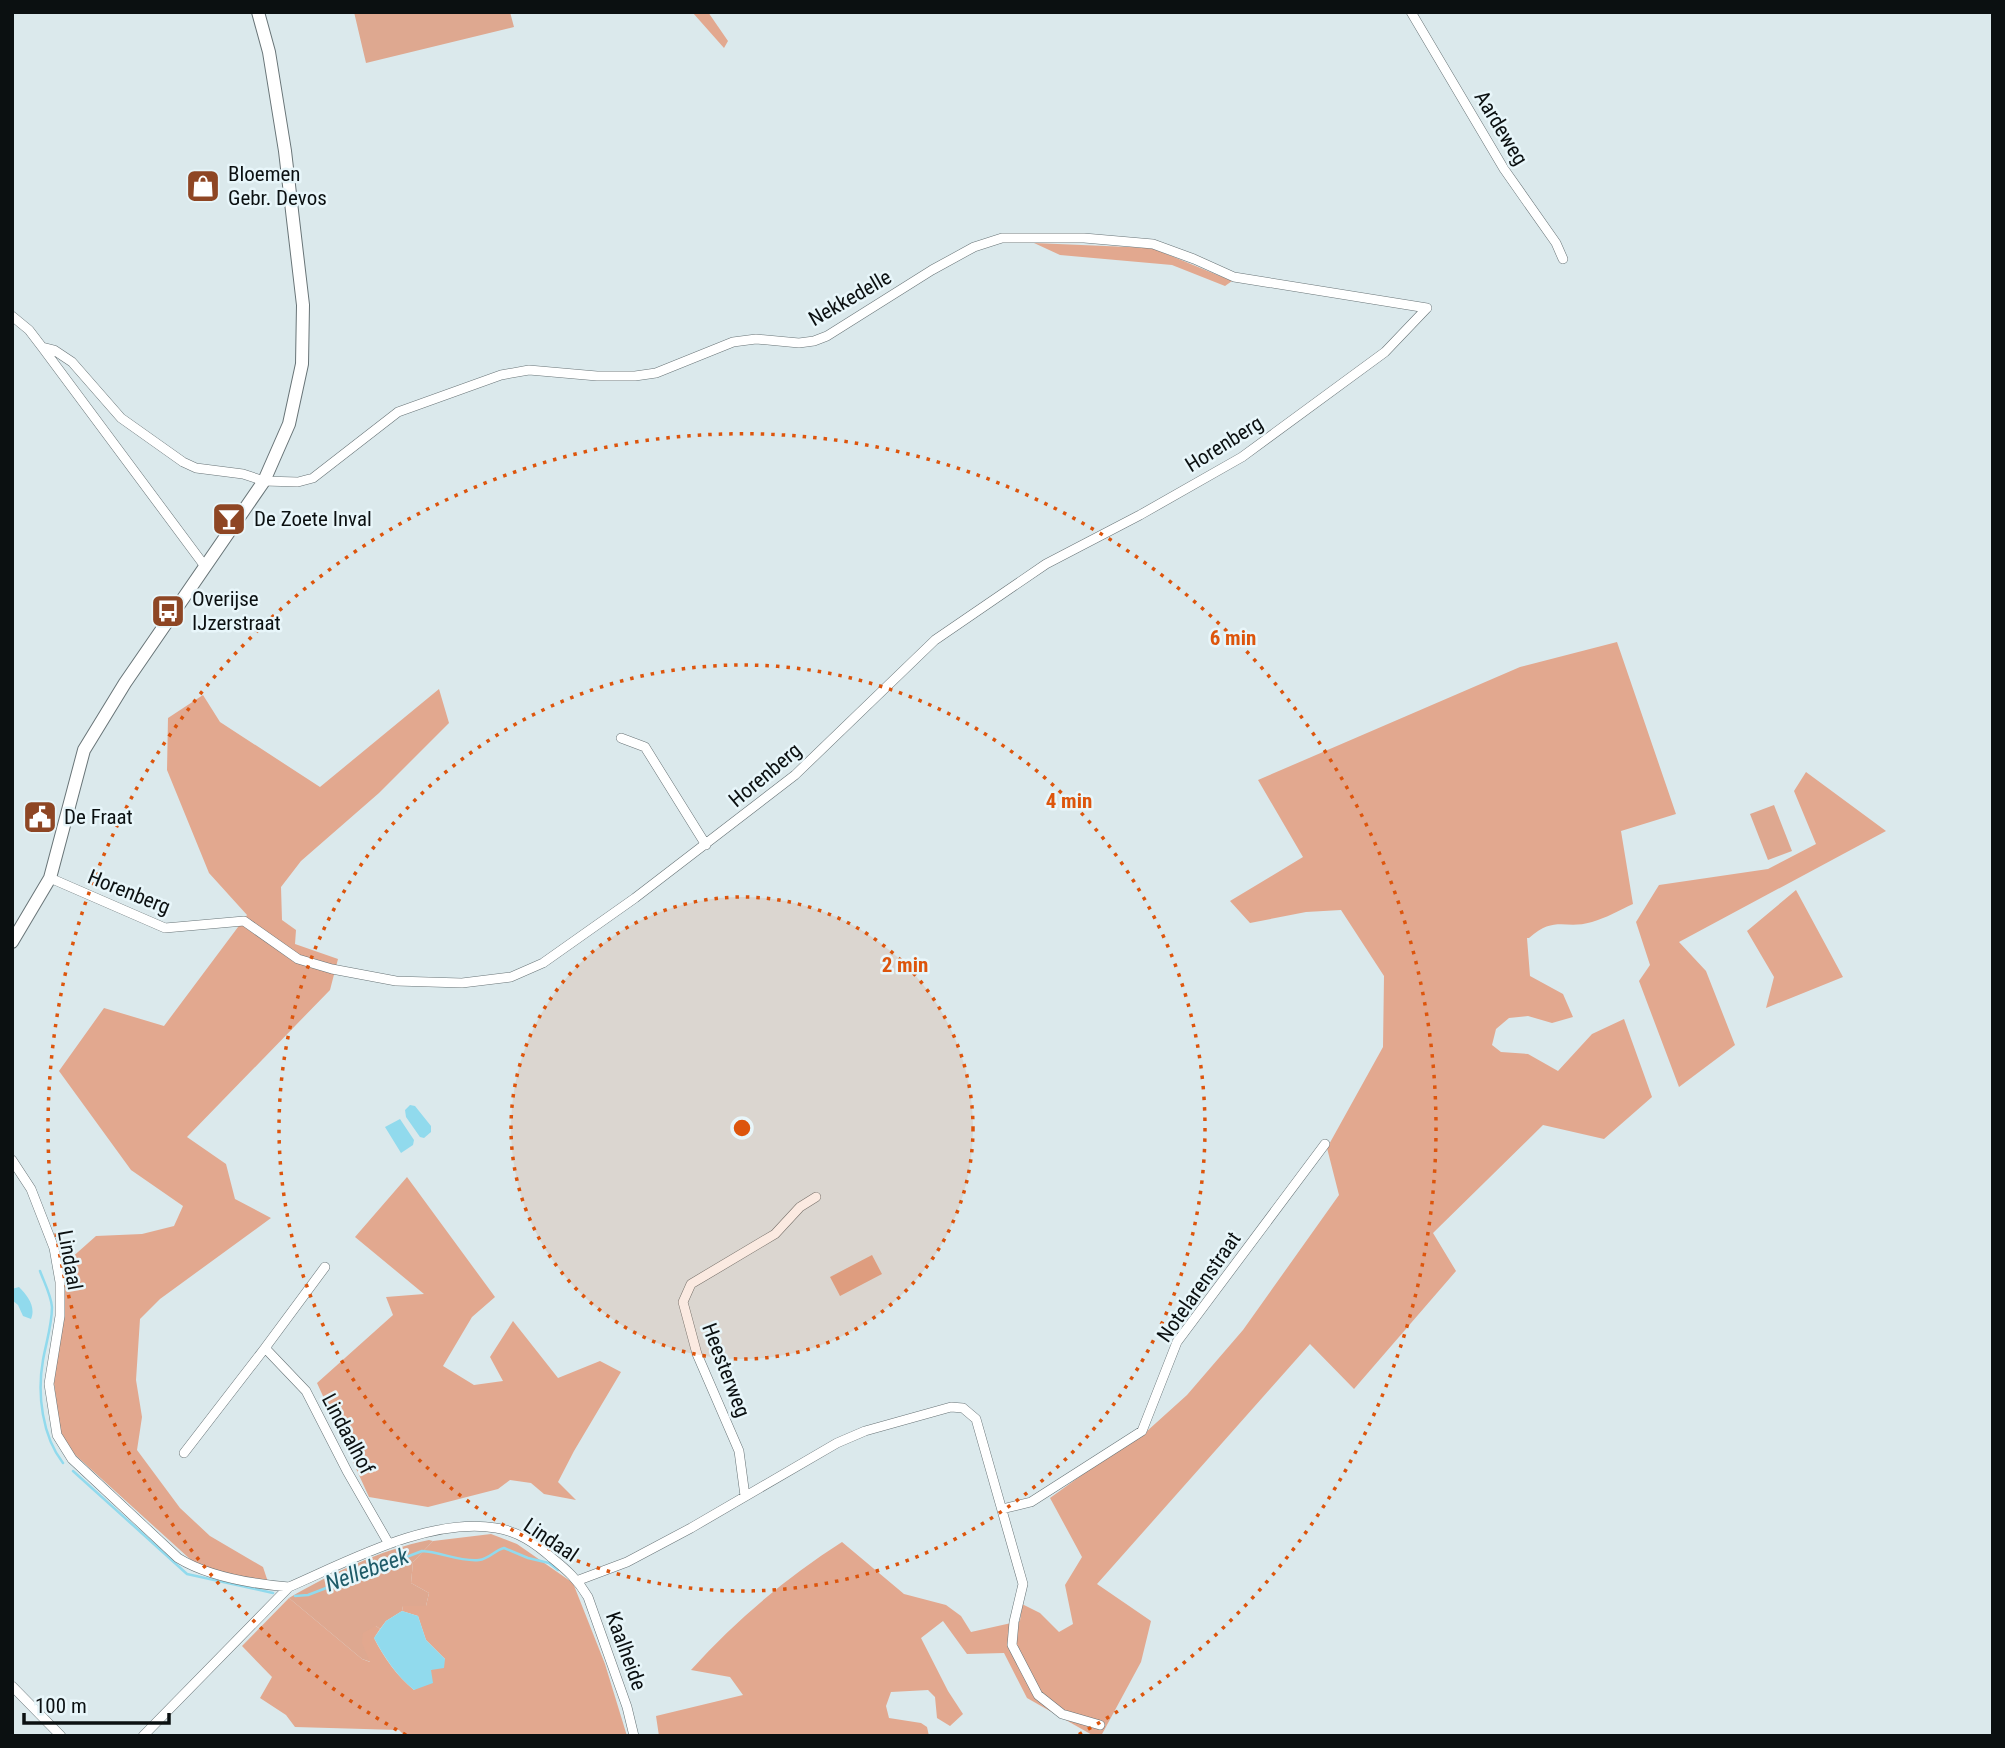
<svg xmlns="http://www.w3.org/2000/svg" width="2005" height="1748" font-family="'Roboto Condensed',sans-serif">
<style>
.green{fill:#dea890}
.forest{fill:#e2a88f}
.water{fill:#91daed}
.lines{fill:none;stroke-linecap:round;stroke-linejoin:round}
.stream{stroke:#91daed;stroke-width:2.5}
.street-casing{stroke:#687477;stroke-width:10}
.secondary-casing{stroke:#687477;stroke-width:14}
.street{stroke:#fff;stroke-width:9}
.secondary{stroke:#fff;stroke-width:12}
.ring{fill:none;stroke:#dd550c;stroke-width:3.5;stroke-dasharray:3.5 7}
.labels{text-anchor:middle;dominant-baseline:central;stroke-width:5;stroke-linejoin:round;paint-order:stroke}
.street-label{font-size:21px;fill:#0b1011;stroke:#e8f6fa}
.poi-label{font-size:21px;fill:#0b1011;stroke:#e8f6fa;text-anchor:start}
.water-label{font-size:23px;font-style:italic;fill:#1e5b68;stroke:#e8f6fa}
.centre{fill:#dd550c;stroke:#e8f6fa;stroke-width:3.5}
.ring-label{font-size:21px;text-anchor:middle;font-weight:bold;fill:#dd550c;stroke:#e8f6fa;stroke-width:5;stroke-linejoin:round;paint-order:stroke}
</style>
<rect width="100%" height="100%" fill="#dbe9ec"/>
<path class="green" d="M 354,12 L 510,12 L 514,27 L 366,63 Z
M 1774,805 L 1792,851 L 1768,860 L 1750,814 Z
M 872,1255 L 882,1274 L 840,1296 L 830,1277 Z
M 429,1540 L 433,1541 L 413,1562 L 411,1583 L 429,1593 L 426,1606 L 403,1606 L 402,1611 L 386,1621 L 380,1629 L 376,1626 L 371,1662 L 362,1659 L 289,1598 C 332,1573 380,1550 429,1540 Z"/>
<path class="forest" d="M 689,12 L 708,12 L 728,41 L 724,48 L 693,13 Z
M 1034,243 L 1152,248 L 1232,281 L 1225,286 L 1172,265 L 1060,255 Z
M 1617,642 L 1676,814 L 1621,831 L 1633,904 C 1620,910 1606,918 1592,922 C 1565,930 1555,915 1529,938 L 1527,938 L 1530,976 L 1563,994 L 1573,1017 L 1552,1023 L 1528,1016 L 1509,1018 L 1496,1029 L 1492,1045 L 1501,1052 L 1528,1054 L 1558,1071 L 1592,1034 L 1624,1019 L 1652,1097 L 1604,1139 L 1543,1125 L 1433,1233 L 1456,1271 L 1354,1389 L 1310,1344 L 1097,1584 L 1151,1621 L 1141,1662 L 1101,1736 L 1094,1736 L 1027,1698 L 1004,1653 L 967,1654 L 943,1621 L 921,1638 L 948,1691 L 963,1714 L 950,1726 L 937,1718 L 935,1697 L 928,1690 L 891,1692 L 886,1706 L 889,1718 L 921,1723 L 927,1727 L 929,1736 L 659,1736 L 656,1716 L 743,1695 L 730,1677 L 691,1670 C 736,1620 786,1578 842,1542 L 904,1594 L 946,1605 L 961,1616 L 971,1632 L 1020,1621 L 1022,1604 L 1040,1613 L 1059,1632 L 1073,1624 L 1065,1585 L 1082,1557 L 1050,1498 L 1111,1454 L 1146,1432 L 1187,1395 L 1243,1330 L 1339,1195 L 1327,1148 L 1383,1047 L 1384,976 L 1341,910 L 1306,912 L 1250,923 L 1230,901 L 1303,857 L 1258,780 L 1520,667 Z
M 439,689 L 449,723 L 379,793 L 301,861 L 281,887 L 282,920 L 296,930 L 295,944 L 338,959 L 330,990 L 187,1137 L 226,1164 L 235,1199 L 271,1218 L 160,1299 L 140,1319 L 136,1380 L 142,1417 L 137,1450 L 180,1508 L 210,1536 L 263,1567 L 268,1582 L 201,1569 L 61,1442 L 54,1383 L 62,1319 L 60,1268 L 96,1236 L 142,1234 L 174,1226 L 183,1206 L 131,1170 L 59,1071 L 104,1008 L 164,1026 L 247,915 L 209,873 L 167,770 L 168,718 L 203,695 L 220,722 L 320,787 Z
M 1806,772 L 1886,831 L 1679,942 L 1706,971 L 1735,1045 L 1679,1087 L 1639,981 L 1650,965 L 1636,922 L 1659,885 L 1768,869 L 1816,844 L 1794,791 Z
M 1796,890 L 1843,977 L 1766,1008 L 1774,977 L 1747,931 Z
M 407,1177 L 495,1297 L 472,1317 L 443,1366 L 474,1385 L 503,1381 L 490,1357 L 513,1321 L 558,1378 L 600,1361 L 621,1372 L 574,1451 L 558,1482 L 576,1500 L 544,1494 L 531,1483 L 510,1480 L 498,1489 L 428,1507 L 369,1497 L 317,1383 L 393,1315 L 386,1297 L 424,1294 L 355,1237 Z
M 491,1534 L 517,1544 L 573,1583 L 605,1664 L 627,1736 L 405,1736 L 399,1730 L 295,1727 L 286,1715 L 260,1698 L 272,1677 L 242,1646 L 289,1598 L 362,1659 L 370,1662 L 362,1643 L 363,1633 L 376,1626 L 380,1629 L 374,1638 C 384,1658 397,1676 414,1690 L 431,1670 L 445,1659 L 426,1640 L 418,1616 L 402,1611 L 403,1606 L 426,1606 L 429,1593 L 411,1583 L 413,1562 L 433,1541 Z"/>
<path class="water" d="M 410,1105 L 415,1106 L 431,1126 L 431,1132 L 424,1138 L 420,1137 L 406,1117 L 405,1110 Z
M 400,1119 L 414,1140 L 413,1145 L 401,1153 L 385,1127 Z
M 19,1287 C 28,1296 36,1307 31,1319 L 23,1316 L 18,1305 L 12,1300 L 12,1289 Z
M 402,1611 L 418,1616 L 426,1640 L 445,1659 L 444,1668 L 431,1670 L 433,1683 L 414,1690 C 397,1676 384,1657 374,1638 L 386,1621 Z"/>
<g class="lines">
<path class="stream" d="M 40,1271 C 44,1282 51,1295 52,1307 C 52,1325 46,1343 43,1360 C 37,1394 42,1436 63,1463
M 73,1471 L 187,1574 L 273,1593
M 295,1596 L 308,1595 L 422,1551 C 441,1552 460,1562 479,1560 C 489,1559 495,1550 504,1548 L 528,1558 L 549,1563 L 558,1570"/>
<g class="street-casing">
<path id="street" d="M 1411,12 L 1504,169 L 1556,243 L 1563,259
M 12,316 L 29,330 L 42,347 L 204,565
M 42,347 L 54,350 L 72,362 L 121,418 L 183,462 L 196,468 L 243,474 L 264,481 L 298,482 L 313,478 L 398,412 L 501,375 L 529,370 L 597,376 L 635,376 L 656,373 L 733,342 L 756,339 L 799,343 L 814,341 L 827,336 L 932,270 L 974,247 L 1002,238 L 1084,238 L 1153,244 L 1194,259 L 1234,277 L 1427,308
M 621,738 L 645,747 L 706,845
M 50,878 L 165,928 L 244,921 L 298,959 L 332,969 L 396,981 L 462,983 L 511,977 L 543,963 L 635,898 L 795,775 L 935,640 L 1046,564 L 1140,515 L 1242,457 L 1385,352 L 1427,308
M 12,1160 L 31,1189 L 54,1248 L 60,1282 L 60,1316 L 49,1384 L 57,1435 L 72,1459 L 178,1558 C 209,1577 253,1584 289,1587 C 349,1561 429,1517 496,1528 C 518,1531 536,1544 552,1558 C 567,1570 578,1580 588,1597 L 627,1707 L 634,1736
M 325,1267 L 265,1348 L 306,1391 L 347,1471 L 389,1544
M 184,1453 L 265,1348
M 745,1496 L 739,1451 L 697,1354 L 683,1302 L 691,1284 L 775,1234 L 800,1207 L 816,1197
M 1002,1509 L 1031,1502 L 1142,1431 L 1177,1342 L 1325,1144
M 579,1580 L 627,1562 L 691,1528 L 837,1443 L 865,1431 L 951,1407 L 963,1408 L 976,1419 L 1023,1584 L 1014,1622 L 1012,1645 L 1038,1695 L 1062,1714 L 1100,1725
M 12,1686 L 61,1736
M 143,1736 L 289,1587"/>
</g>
<g class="secondary-casing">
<path id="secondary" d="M 12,942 L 50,878 L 84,750 L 125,683 L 264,481 L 289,424 L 302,364 L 303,305 L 285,151 L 269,52 L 258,12"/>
</g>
<use href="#street" class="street"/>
<use href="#secondary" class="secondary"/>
</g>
<circle cx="742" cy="1128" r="231" fill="#dd550c" fill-opacity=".12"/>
<g class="ring">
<circle cx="742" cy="1128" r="231"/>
<circle cx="742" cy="1128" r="463"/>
<path d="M406 1735A694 694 0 1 1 1078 1735"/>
</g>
<defs>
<g id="shop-square" transform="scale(1.75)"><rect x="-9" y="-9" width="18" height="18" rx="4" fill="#8e4624" stroke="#e8f6fa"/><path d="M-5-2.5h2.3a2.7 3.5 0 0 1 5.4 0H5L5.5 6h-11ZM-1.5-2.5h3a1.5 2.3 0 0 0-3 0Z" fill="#fff"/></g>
<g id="bar-square" transform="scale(1.75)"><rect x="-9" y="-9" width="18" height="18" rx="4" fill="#8e4624" stroke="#e8f6fa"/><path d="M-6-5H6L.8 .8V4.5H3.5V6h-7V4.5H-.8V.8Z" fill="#fff"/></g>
<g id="bus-square" transform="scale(1.75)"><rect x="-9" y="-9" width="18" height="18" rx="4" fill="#8e4624" stroke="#e8f6fa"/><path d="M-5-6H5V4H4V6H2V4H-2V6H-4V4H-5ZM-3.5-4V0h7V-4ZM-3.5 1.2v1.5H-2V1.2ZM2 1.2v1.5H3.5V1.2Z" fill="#fff"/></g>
<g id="civic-square" transform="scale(1.75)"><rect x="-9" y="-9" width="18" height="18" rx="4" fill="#8e4624" stroke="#e8f6fa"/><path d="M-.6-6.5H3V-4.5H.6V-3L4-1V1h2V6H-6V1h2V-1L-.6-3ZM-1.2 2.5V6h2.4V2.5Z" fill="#fff"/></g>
</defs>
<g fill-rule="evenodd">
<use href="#shop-square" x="203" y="186"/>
<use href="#bar-square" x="229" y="519"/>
<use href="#bus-square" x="168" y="611"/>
<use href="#civic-square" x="40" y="817"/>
</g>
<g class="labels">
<g class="street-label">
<text transform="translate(1501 128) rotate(59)">Aardeweg</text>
<text transform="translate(850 298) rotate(-30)">Nekkedelle</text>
<text transform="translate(1224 444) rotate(-32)">Horenberg</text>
<text transform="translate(765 775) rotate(-40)">Horenberg</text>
<text transform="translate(129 892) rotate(22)">Horenberg</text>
<text transform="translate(70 1260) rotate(80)">Lindaal</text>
<text transform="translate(1199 1287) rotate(-55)">Notelarenstraat</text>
<text transform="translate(726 1370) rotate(69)">Heesterweg</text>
<text transform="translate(348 1434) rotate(62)">Lindaalhof</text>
<text transform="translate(551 1540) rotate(34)">Lindaal</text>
<text transform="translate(626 1651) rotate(70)">Kaalheide</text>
</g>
<g class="poi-label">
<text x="228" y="174">Bloemen<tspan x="228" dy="24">Gebr. Devos</tspan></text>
<text x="254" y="519">De Zoete Inval</text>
<text x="192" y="599">Overijse<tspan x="192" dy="24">IJzerstraat</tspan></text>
<text x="64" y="817">De Fraat</text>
</g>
<g class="water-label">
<text transform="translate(367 1570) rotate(-20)">Nellebeek</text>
</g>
</g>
<circle cx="742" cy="1128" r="10" class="centre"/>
<g class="ring-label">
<text x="1233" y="645">6 min</text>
<text x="1069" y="808">4 min</text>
<text x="905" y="972">2 min</text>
</g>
<rect width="2005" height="1748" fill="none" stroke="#0b1011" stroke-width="28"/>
<path d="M24 1713v10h145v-10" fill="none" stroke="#0b1011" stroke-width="3.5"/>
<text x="35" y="1713" font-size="21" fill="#0b1011" stroke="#e8f6fa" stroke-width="5" paint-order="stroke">100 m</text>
</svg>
